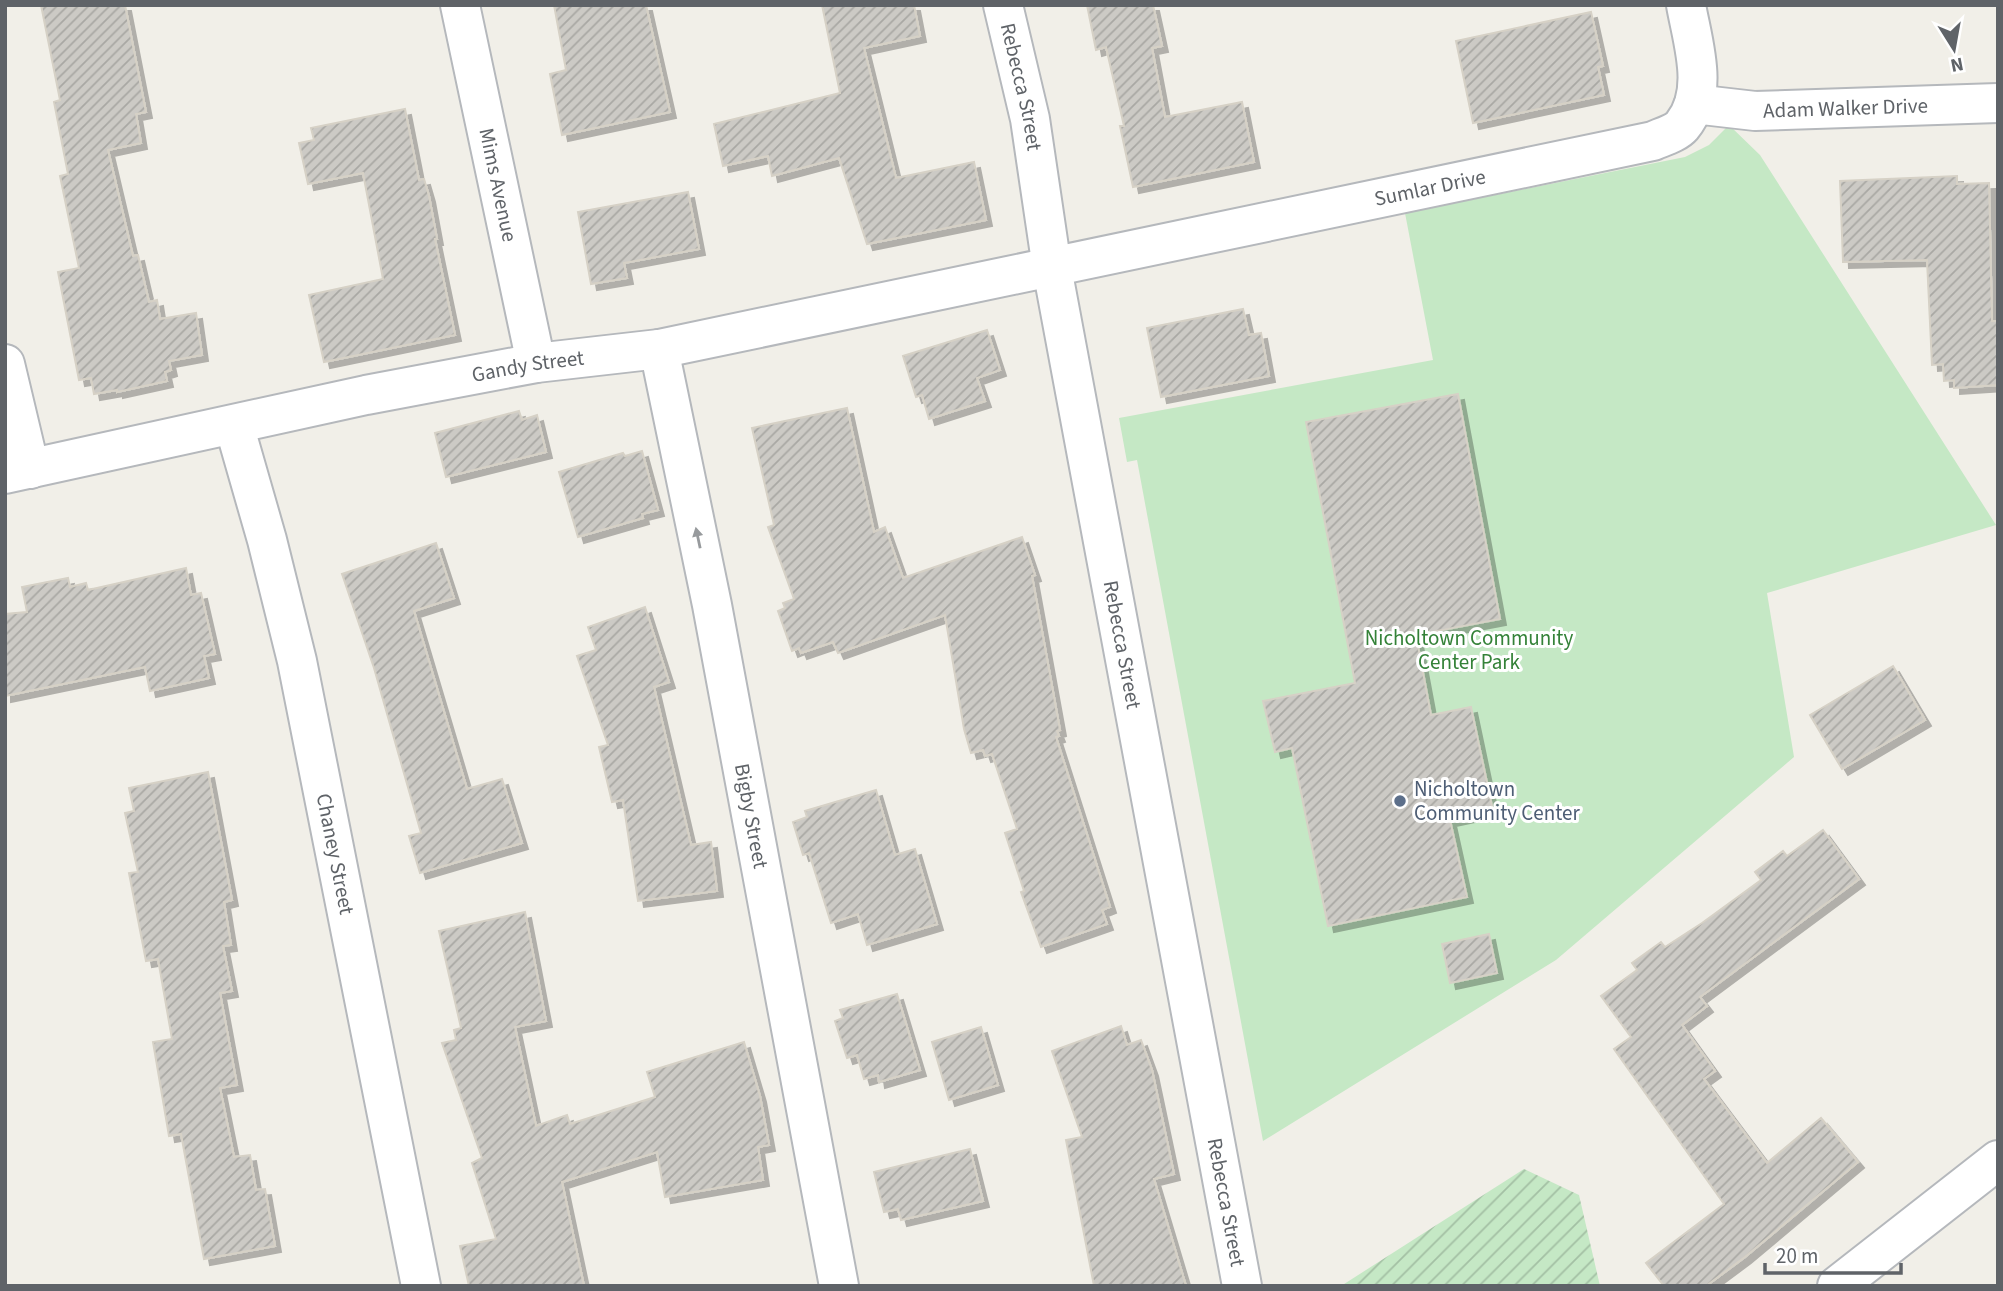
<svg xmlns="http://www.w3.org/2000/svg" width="2003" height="1291" font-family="'Source Sans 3',sans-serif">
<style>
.park{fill:#c5e8c5}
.garden{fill:url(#garden-furrows)}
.building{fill:url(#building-hatch);stroke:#d6d1c6;stroke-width:2;filter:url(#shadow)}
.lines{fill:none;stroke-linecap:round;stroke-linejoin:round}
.minor-casing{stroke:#b5b8bc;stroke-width:42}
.minor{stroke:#fff;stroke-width:38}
.oneway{fill:#979a9d}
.service-dot{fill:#5c6f8a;stroke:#fff;stroke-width:2.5}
.labels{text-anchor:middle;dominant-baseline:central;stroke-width:6;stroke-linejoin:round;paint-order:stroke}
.street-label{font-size:21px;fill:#5f6368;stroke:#fff}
.park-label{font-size:21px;fill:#348238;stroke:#fff}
.service-label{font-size:21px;fill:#4e5e75;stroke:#fff;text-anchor:start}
</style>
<defs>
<pattern id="garden-furrows" width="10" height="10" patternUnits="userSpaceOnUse" patternTransform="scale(1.75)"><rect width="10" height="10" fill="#c5e8c5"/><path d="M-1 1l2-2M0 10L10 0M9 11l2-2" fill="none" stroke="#a3c0a4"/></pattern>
<pattern id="building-hatch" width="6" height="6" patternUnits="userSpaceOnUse" patternTransform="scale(1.75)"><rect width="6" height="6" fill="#cccac5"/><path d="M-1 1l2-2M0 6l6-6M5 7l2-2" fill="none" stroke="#a9a8a4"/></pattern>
<filter id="shadow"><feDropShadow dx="6" dy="6" stdDeviation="0" flood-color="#0004"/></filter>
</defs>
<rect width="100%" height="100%" fill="#f1efe8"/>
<path class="park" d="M 1729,125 L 1760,155 L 1996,525 L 1767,593 L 1794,757 L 1556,960 L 1263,1141 L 1137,460 L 1127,462 L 1119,418 L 1433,360 L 1405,213 L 1685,157 L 1709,145 Z"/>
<path class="garden" d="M 1524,1169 L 1579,1195 L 1600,1286 L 1341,1286 Z"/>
<path class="building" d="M 41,5 L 125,5 L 146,112 L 136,114 L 141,143 L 108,150 L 133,256 L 138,255 L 149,302 L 157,300 L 160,319 L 196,313 L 202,355 L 169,361 L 171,370 L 165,372 L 167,381 L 117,392 L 117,390 L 94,394 L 91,378 L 79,380 L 58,272 L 79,268 L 60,176 L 68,174 L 54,102 L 60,100 Z
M 554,5 L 646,5 L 670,112 L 562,135 L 550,74 L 566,70 Z
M 822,5 L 914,5 L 920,36 L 864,48 L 896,178 L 974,162 L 986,220 L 867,244 L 839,158 L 772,176 L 768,156 L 723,166 L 714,124 L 840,93 Z
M 1087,5 L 1153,5 L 1162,46 L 1152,48 L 1165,117 L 1242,102 L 1254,162 L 1133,187 L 1120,126 L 1124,126 L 1106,47 L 1096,50 Z
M 1591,12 L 1603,66 L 1598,67 L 1604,95 L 1473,123 L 1456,41 Z
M 405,109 L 419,180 L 424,179 L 429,196 L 437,239 L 435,239 L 455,335 L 324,362 L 309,295 L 383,279 L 363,173 L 308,184 L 299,143 L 314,140 L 311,128 Z
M 1957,176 L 1957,184 L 1989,183 L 1992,321 L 1998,321 L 1998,385 L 1954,388 L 1954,380 L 1944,381 L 1943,364 L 1932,365 L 1927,260 L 1843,262 L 1840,181 Z
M 688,192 L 699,249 L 624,263 L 627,278 L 591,284 L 578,212 Z
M 1243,309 L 1249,335 L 1261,333 L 1269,376 L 1161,397 L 1147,328 Z
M 987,330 L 1000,370 L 977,378 L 985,401 L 929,419 L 922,395 L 916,397 L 903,356 Z
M 1458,394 L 1500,619 L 1416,635 L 1431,715 L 1471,707 L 1493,811 L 1450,820 L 1467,897 L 1328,926 L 1292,748 L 1275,752 L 1263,701 L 1355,683 L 1306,422 Z
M 847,408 L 874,532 L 885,527 L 903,578 L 1022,537 L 1035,575 L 1032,576 L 1060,730 L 1057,731 L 1059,736 L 1056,737 L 1110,907 L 1102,910 L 1107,924 L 1041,947 L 1021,892 L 1024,891 L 1005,833 L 1017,829 L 992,754 L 985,756 L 983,750 L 971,753 L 964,729 L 945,615 L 838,653 L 833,642 L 801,653 L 799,648 L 792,651 L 778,611 L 785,608 L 783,603 L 794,599 L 768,527 L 774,525 L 752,428 Z
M 519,411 L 522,420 L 537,415 L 546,452 L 446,477 L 435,433 Z
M 642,451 L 658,510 L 642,514 L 643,518 L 578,537 L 559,472 L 623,453 L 625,456 Z
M 436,543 L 454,598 L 414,611 L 467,789 L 502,779 L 522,843 L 420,873 L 409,836 L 421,833 L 374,668 L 342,574 Z
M 186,568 L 191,595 L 201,593 L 215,654 L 204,656 L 209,678 L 150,691 L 145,667 L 5,696 L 5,614 L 27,612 L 22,587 L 68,578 L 70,587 L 86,583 L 88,590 Z
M 645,607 L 669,682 L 654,687 L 691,845 L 711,842 L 717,891 L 638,901 L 623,800 L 612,802 L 599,747 L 608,745 L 577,656 L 596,650 L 588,627 Z
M 1893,666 L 1925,720 L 1842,769 L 1810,715 Z
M 208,772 L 232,900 L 224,902 L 231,945 L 223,946 L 232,991 L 220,993 L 237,1085 L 220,1088 L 234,1157 L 250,1155 L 256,1190 L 265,1189 L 275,1246 L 204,1259 L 181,1134 L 169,1136 L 153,1042 L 172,1039 L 158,959 L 146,961 L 129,873 L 138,872 L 125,813 L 134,811 L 129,788 Z
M 876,790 L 895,855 L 915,849 L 937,924 L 867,945 L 858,914 L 831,923 L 809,853 L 803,855 L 793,822 L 807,817 L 805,811 Z
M 1823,830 L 1859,879 L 1700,997 L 1707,1006 L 1682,1025 L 1715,1071 L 1704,1079 L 1767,1163 L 1821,1118 L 1858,1162 L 1745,1257 L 1706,1286 L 1664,1286 L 1646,1263 L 1724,1204 L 1614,1049 L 1631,1037 L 1601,996 L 1637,970 L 1632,963 L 1661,942 L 1665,947 L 1702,923 L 1761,880 L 1755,872 L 1783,851 L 1787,856 Z
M 525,912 L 546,1021 L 515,1027 L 536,1126 L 567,1115 L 570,1124 L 655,1097 L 647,1072 L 744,1042 L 760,1096 L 769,1145 L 758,1147 L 763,1180 L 665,1197 L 657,1152 L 562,1182 L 584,1286 L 469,1286 L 460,1246 L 496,1239 L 472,1163 L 482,1158 L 442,1043 L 456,1040 L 454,1030 L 461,1028 L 439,931 Z
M 1489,934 L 1497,973 L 1450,983 L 1442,944 Z
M 897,994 L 920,1070 L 879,1082 L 878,1075 L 864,1079 L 857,1055 L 847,1058 L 835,1021 L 843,1018 L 840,1010 Z
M 1121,1026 L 1127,1045 L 1141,1040 L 1152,1070 L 1174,1174 L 1154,1179 L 1186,1286 L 1094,1286 L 1066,1140 L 1082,1137 L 1052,1051 Z
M 981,1027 L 998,1085 L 949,1100 L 932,1042 Z
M 970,1149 L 983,1201 L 901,1220 L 898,1209 L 884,1212 L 874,1172 Z"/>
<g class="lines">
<g class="minor-casing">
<g id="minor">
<path id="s1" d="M 460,5 L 536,363"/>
<path id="s2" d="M 1003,5 L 1030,119 L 1052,268 L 1242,1286"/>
<path id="s3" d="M 1694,104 L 1755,111 L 1998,103"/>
<path id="s4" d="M 659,349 L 712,605 L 839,1286"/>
<path d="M 5,364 L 30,469"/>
<path id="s5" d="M 234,425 L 267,540 L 297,661 L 421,1286"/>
<path id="s6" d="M 5,474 L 366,395 L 536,363 L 659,349 L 1653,141 C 1662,137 1676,133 1682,126 C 1710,92 1693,44 1686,5"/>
<path d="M 1837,1286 L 1998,1160"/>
</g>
</g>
<use href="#minor" class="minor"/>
</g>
<defs><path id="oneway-solid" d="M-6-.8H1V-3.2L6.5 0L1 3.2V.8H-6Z" transform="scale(1.75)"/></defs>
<use class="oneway" href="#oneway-solid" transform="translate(698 538) rotate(-102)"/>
<circle class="service-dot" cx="1400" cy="801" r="7"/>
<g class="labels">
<g class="street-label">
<text stroke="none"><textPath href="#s2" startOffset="84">Rebecca Street</textPath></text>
<text stroke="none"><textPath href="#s3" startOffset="152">Adam Walker Drive</textPath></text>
<text stroke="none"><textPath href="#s1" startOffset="184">Mims Avenue</textPath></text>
<text stroke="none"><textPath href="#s6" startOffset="1454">Sumlar Drive</textPath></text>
<text stroke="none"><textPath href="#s6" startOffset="534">Gandy Street</textPath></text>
<text stroke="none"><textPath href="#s2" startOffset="651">Rebecca Street</textPath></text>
<text stroke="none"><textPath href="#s4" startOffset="476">Bigby Street</textPath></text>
<text stroke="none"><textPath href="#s5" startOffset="441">Chaney Street</textPath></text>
<text stroke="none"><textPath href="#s2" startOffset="1218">Rebecca Street</textPath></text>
</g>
<g class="park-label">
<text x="1469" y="638">Nicholtown Community<tspan x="1469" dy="24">Center Park</tspan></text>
</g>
<g class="service-label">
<text x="1414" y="789">Nicholtown<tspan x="1414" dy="24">Community Center</tspan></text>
</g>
</g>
<rect width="2003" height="1291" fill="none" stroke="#5f6368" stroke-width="14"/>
<g transform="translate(1954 49) rotate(169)" stroke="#ffffff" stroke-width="5" paint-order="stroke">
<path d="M0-5L12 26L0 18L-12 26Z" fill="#5f6368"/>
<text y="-10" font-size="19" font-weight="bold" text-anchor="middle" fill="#5f6368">N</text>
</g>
<path d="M1765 1263v10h136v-10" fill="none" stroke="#5f6368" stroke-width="3.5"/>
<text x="1776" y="1263" font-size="21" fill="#5f6368" stroke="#ffffff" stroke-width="5" paint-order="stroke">20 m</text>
</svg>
